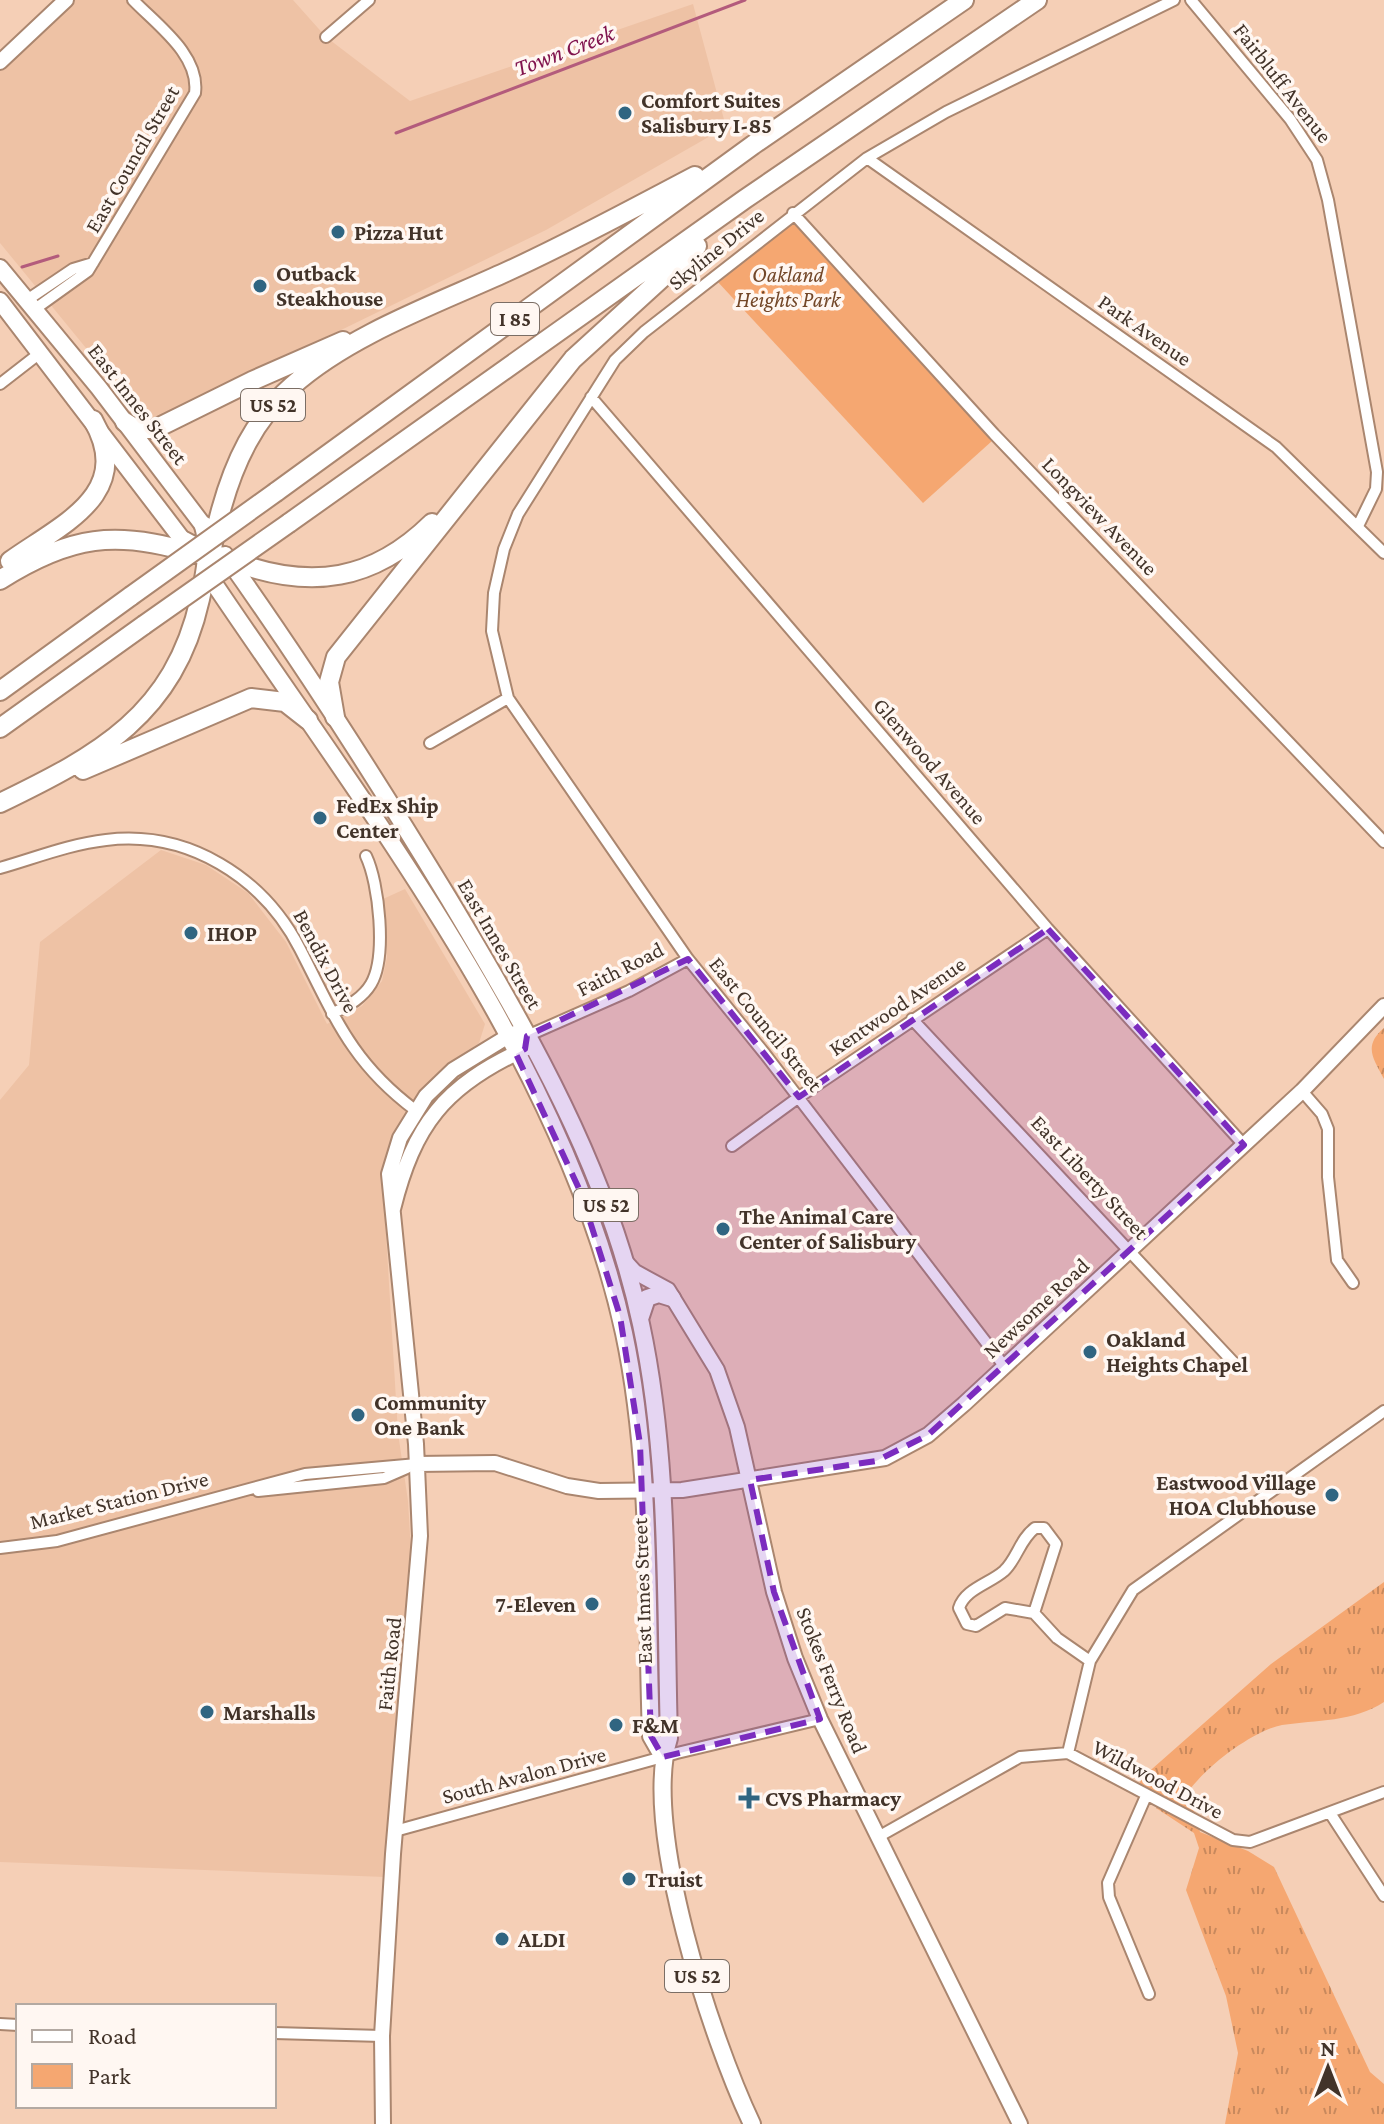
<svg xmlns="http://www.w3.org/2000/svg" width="1384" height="2124" font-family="'Crimson Pro',serif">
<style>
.built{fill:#eec2a5}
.grass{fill:url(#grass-tufts)}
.park{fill:#f5a771}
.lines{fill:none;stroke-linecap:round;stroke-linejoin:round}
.stream{stroke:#b35b7c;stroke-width:3}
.street-casing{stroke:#aa866f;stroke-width:14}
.secondary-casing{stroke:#aa866f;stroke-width:18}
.primary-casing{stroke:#aa866f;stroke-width:20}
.highway-casing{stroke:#aa866f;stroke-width:22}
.street{stroke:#fff;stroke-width:10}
.secondary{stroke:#fff;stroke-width:14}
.primary{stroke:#fff;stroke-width:16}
.highway{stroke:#fff;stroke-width:18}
.highway-bridge-casing{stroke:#aa866f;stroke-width:22;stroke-linecap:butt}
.highway-bridge{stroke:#fff;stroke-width:18}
.marked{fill:#7b2cbf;fill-opacity:0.2;stroke:#7b2cbf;stroke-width:6;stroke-dasharray:16 10;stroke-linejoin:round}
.poi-dot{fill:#306581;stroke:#fff7f2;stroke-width:3}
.labels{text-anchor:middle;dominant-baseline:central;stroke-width:7;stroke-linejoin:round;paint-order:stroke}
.shield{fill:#fff7f2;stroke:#7b6e65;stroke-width:2}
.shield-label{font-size:20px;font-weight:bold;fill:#423329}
.street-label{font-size:22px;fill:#423329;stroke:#fff7f2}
.poi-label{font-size:22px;font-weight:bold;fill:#423329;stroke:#fff7f2;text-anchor:start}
.park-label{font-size:22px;font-style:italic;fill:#734728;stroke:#fff7f2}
.water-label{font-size:24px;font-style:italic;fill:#81144e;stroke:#fff7f2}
</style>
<defs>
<pattern id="grass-tufts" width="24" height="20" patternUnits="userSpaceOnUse" patternTransform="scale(2)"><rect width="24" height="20" fill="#f5a771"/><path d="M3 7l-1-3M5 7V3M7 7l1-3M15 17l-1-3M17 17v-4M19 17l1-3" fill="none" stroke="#c8895d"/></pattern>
</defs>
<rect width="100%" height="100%" fill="#f5cfb6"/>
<path class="built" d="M 71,0 L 293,0 L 326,37 L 410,101 L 693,4 L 726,127 L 546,230 L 167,415 L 145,420 L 130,410 L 104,370 L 0,243 L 0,70 Z
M 161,850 L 206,865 L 248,893 L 286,942 L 327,1024 L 362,1006 L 382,981 L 387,957 L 383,899 L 405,889 L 485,1024 L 479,1043 L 451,1066 L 387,1165 L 383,1184 L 398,1433 L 408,1501 L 411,1552 L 402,1700 L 385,1877 L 0,1862 L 0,1100 L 29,1065 L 40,942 Z"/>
<path class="grass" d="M 1384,1028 L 1384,1079 C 1373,1058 1363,1046 1384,1028 Z
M 1384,1582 L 1384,1702 C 1354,1722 1316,1720 1282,1725 C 1251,1731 1195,1774 1182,1802 L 1194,1811 L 1200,1832 L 1248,1851 L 1274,1867 L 1370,2072 L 1384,2084 L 1384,2124 L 1225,2124 L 1238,2053 L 1226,1996 L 1186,1890 L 1199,1848 L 1194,1833 L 1156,1808 L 1161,1796 L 1138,1785 L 1144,1776 L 1271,1664 Z"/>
<path class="park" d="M 793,220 L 992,441 L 923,503 L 717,281 Z"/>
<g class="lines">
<path class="stream" d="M 396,133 L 745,0
M 22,267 L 58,256"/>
<g class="street-casing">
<path id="street" d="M 1191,0 L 1290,119 L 1317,160 L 1328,200 L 1377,472 L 1376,489 L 1358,526
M 326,37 L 369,0
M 867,158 L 1276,447 L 1384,553
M 793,213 L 994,434 L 1384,842
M 27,300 L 73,269 L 93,263
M 35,309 L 88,271 L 195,93 C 200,55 157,25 133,0
M 0,384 L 40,353
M 591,397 L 1048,929 L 1244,1145
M 430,743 L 508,698
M 0,868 C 35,858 70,844 106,840 C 188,830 263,877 300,949 C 335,1017 351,1062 415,1110
M 332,1014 C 347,1006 362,999 371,984 C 387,957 379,883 366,856
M 912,1019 L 1235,1364
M 527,1036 L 629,991 L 688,959
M 1302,1091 L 1322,1114 L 1328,1129 L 1328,1177 L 1337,1260 L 1353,1283
M 732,1146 L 799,1097 L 1048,929
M 1005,1367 L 765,1054 L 688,959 L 508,698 L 492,631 L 494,593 L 504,549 L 518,514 L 615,360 L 644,332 L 867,158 L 946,112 L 1174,0
M 258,1491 L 384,1478 L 407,1468
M 1035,1528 L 1044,1528 L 1056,1544 L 1034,1613 L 1005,1608 L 976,1626 L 967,1624 L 959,1608 C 965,1589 989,1584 1004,1571 C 1017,1559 1020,1539 1035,1528 Z
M 0,1548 L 57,1541 L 305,1474 L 417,1464
M 1034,1613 L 1057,1638 L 1090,1661
M 1068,1753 L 1090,1661 L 1133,1590 L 1384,1411
M 1146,1796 L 1108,1883 L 1109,1897 L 1149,1994
M 1330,1813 L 1384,1896
M 395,1831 L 677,1753 L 820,1719
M 878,1837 L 1020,1757 L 1068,1753 L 1233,1840 L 1250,1842 L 1384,1792
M 0,2024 L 18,2025
M 274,2033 L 382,2036"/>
</g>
<g class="secondary-casing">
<path id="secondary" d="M 0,62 L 66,0
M 624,1260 L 635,1272 L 668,1290 L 717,1370 L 737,1427 L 774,1592 L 795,1658 L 820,1719 L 1020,2124
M 417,1464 L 495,1463 L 567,1486 L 599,1491 L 682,1490 L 885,1458 L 928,1435 L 964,1404 L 1302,1091 L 1384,1006
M 383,2124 L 382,2036 L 393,1854 L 420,1536 L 416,1444 L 389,1174 L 400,1138 L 426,1096 L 453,1070 L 507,1037 L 515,1033 L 527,1036 L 525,1049 C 444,1086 414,1125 393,1209"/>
</g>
<g class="primary-casing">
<path id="primary" d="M 0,268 L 99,388 L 212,537
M 0,301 L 191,551
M 225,555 C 305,667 378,782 449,899 C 529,1033 608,1169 641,1324 C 670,1459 665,1601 669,1738 C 641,1827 712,2040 752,2124
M 207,573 C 361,803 565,1059 624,1333 C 652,1465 646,1602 651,1736 L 663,1757
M 640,1319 L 647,1298 L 659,1294 L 672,1298"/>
</g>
<g class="highway-casing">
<path id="highway" d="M 125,422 L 136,429 L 155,429 L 252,381 L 343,341
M 276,492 L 753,145 L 964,0
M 289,523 L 745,199 L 1037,0
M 184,541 C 199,550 218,555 235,562 C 311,590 373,581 432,523
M 10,561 C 62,524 135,494 93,420
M 0,580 C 69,536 117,529 195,554
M 213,582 C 207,558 215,533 221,510 C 234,463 254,419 292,386 C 349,335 436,304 506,272 C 570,243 632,209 695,176
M 0,691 L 131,596
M 335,717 L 329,682 L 336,657 L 573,359 L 697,246
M 0,728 L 144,625
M 83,770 L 251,698 L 285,702 L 308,720
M 0,803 C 99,755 174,715 200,599 C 205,575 211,550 204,526"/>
</g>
<use href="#street" class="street"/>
<use href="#secondary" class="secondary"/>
<use href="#primary" class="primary"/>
<use href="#highway" class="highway"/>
<g class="highway-bridge-casing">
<path id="highway-bridge" d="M 131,596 L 276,492
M 144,625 L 289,523"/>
</g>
<use href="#highway-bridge" class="highway-bridge"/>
</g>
<path class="marked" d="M 1048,929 L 1244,1145 L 928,1435 L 876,1461 L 750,1480 L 774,1592 L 820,1719 L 663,1757 L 651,1736 L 640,1444 L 620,1316 L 581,1193 L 516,1054 L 525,1049 L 527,1036 L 688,959 L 799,1097 Z"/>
<g class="poi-dot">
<circle cx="625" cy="113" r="8"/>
<circle cx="338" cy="232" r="8"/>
<circle cx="260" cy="286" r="8"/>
<circle cx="320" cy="818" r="8"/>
<circle cx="191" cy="933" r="8"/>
<circle cx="723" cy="1229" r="8"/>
<circle cx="1090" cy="1352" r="8"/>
<circle cx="358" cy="1415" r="8"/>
<circle cx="1332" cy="1495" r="8"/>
<circle cx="592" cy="1604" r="8"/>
<circle cx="207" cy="1712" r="8"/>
<circle cx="616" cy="1725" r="8"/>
<path d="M745 1786h8v8h8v8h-8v8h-8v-8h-8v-8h8z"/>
<circle cx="629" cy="1879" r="8"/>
<circle cx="502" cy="1939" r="8"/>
</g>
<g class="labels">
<g class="shield">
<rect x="491" y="303" width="48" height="32" rx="6"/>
<rect x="241" y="389" width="64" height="32" rx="6"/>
<rect x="574" y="1189" width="64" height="32" rx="6"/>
<rect x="665" y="1960" width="64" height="32" rx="6"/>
</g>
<g class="shield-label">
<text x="515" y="319">I 85</text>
<text x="273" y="405">US 52</text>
<text x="606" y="1205">US 52</text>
<text x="697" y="1976">US 52</text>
</g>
<g class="street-label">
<text transform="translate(1283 83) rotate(52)">Fairbluff Avenue</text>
<text transform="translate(132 159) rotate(-60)">East Council Street</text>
<text transform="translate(716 249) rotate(-39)">Skyline Drive</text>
<text transform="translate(1145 330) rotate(35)">Park Avenue</text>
<text transform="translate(138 404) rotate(52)">East Innes Street</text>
<text transform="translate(1100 516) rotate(46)">Longview Avenue</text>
<text transform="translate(930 761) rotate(49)">Glenwood Avenue</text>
<text transform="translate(500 944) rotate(60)">East Innes Street</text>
<text transform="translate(326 961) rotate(62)">Bendix Drive</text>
<text transform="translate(620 969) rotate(-27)">Faith Road</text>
<text transform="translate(897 1006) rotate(-34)">Kentwood Avenue</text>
<text transform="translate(766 1024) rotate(51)">East Council Street</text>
<text transform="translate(1090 1177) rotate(47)">East Liberty Street</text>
<text transform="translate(1036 1308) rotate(-43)">Newsome Road</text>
<text transform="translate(119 1500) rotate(-14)">Market Station Drive</text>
<text transform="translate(642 1591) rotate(-92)">East Innes Street</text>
<text transform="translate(389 1664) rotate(-84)">Faith Road</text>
<text transform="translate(832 1680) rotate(68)">Stokes Ferry Road</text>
<text transform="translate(524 1775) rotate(-15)">South Avalon Drive</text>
<text transform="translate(1158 1779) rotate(28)">Wildwood Drive</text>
</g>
<g class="poi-label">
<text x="641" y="100">Comfort Suites<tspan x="641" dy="25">Salisbury I-85</tspan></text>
<text x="354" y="232">Pizza Hut</text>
<text x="276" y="273">Outback<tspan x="276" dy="25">Steakhouse</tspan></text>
<text x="336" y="805">FedEx Ship<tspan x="336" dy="25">Center</tspan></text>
<text x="207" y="933">IHOP</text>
<text x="739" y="1216">The Animal Care<tspan x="739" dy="25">Center of Salisbury</tspan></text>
<text x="1106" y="1339">Oakland<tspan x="1106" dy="25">Heights Chapel</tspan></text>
<text x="374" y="1402">Community<tspan x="374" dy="25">One Bank</tspan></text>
<text x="1316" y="1482" text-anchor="end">Eastwood Village<tspan x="1316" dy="25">HOA Clubhouse</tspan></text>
<text x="576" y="1604" text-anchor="end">7-Eleven</text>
<text x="223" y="1712">Marshalls</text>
<text x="632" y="1725">F&amp;M</text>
<text x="765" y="1798">CVS Pharmacy</text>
<text x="645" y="1879">Truist</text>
<text x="518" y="1939">ALDI</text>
</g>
<g class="park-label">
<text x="788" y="274">Oakland<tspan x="788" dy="25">Heights Park</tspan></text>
</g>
<g class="water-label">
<text transform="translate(564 50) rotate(-21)">Town Creek</text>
</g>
</g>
<rect x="16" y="2004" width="260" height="104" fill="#fff7f2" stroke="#b3a9a2" stroke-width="2"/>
<rect x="32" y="2030" width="40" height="12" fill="#ffffff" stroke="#b3a9a2" stroke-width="2"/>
<text x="88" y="2044" font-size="24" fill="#423329">Road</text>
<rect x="32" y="2064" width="40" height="24" fill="#f5a771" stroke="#b3a9a2" stroke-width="2"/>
<text x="88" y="2084" font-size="24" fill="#423329">Park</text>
<g transform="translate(1328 2068)" stroke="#fff7f2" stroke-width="6" paint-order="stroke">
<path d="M0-6L14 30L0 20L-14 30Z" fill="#423329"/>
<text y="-12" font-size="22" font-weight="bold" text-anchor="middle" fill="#423329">N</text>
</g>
</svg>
